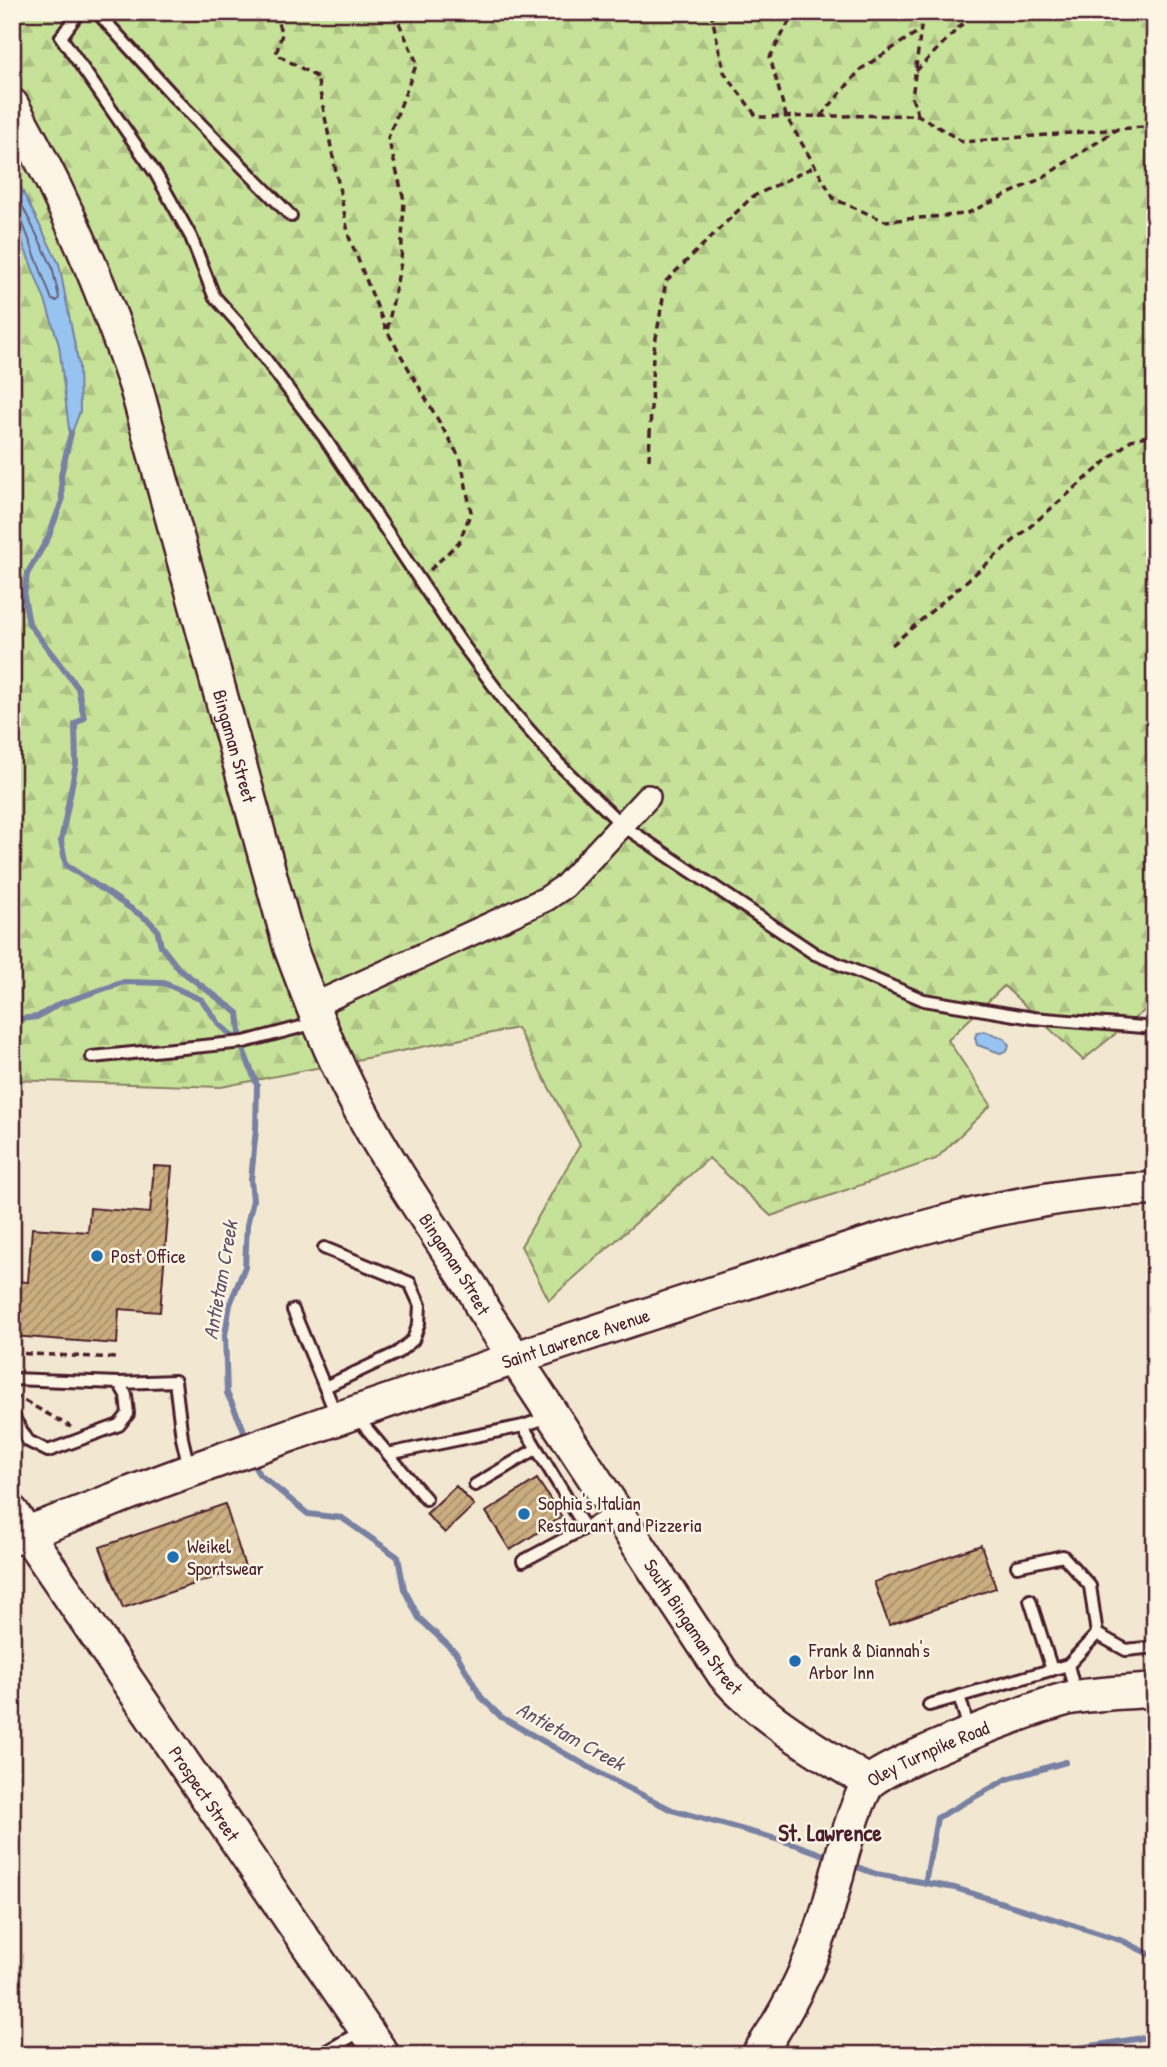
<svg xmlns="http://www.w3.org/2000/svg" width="1167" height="2067" font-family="'Patrick Hand',sans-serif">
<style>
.forest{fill:url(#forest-firs);stroke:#888062;stroke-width:2}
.water{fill:#96c3f0;stroke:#7881a1;stroke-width:2}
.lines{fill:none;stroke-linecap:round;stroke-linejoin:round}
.shore{stroke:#68617a;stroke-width:2}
.stream{stroke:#7881a1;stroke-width:6}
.building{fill:url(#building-hatch);stroke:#4a1f2b;stroke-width:2}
.lane-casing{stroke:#4a1f2b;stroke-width:16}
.street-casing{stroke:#4a1f2b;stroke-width:28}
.secondary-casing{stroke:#4a1f2b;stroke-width:37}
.path{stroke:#4a1f2b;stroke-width:3.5;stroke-dasharray:7 5;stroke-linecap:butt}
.lane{stroke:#fcf5e5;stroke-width:10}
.street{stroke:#fcf5e5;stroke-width:23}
.secondary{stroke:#fcf5e5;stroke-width:32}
.poi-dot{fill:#1f6fb2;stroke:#fcf5e5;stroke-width:2.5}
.labels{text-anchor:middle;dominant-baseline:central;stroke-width:5;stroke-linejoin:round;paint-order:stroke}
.street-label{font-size:19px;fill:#4a1f2b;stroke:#fcf5e5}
.poi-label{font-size:19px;fill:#4a1f2b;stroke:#fcf5e5;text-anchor:start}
.water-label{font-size:21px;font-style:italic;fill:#615066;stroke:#fcf5e5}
.quarter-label{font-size:23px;font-weight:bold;fill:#4a1f2b;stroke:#fcf5e5}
</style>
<defs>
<pattern id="forest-firs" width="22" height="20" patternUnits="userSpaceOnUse" patternTransform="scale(1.75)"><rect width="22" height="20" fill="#c6e298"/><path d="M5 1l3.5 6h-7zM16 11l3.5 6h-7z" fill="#acc183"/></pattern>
<pattern id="building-hatch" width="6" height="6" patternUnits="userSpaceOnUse" patternTransform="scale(1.75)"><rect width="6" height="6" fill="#cbae80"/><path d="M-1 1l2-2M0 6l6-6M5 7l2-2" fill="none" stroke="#a78d69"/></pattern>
</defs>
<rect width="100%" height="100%" fill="#f2e7d1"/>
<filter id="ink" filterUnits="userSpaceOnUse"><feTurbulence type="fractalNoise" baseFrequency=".0143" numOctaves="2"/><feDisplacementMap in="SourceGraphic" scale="14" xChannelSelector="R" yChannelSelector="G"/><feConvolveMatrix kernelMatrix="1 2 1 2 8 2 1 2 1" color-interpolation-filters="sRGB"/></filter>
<g filter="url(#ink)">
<path class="forest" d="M 12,12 L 1155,12 L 1155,1002 L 1083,1060 L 1004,986 L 948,1040 L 991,1105 L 936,1159 L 771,1216 L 709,1158 L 549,1300 L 521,1246 L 580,1145 L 517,1028 L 221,1087 L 12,1080 Z"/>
<path class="water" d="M 12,170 L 59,264 L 79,366 L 80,411 L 70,438 L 59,345 L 46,303 L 12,216 Z
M 984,1031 L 1004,1038 L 1009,1045 L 1007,1051 L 1000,1053 L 977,1045 L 975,1037 L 977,1033 Z"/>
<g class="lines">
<path class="shore" d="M 12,185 L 52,266 L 59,298 L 57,301 L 52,300 L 22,221 L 12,217"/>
<path class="stream" d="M 71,433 L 61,475 L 62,501 L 48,538 L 27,574 L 24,596 L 29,624 L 78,688 L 84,718 L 75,724 L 76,764 L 61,841 L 66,865 L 148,920 L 157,929 L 161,946 L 179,969 L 238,1013 L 241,1044 L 257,1085 L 256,1129 L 251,1180 L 253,1200 L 247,1225 L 245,1267 L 230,1304 L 225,1335 L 227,1393 L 243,1428 L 245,1440
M 12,1020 L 37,1017 L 59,1004 L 124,982 L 164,983 L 202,1000 L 219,1024 L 240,1043
M 249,1458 L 259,1474 L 308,1514 L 342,1518 L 398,1557 L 404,1589 L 419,1618 L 456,1653 L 481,1697 L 501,1717 L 608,1778 L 672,1810 L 794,1844 L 832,1858
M 849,1864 L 876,1874 L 955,1888 L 1123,1941 L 1155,1957
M 925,1884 L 937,1818 L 1007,1779 L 1066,1762
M 1058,2055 L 1079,2048 L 1155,2036"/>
</g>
<path class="building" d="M 154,1166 L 172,1167 L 160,1312 L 119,1309 L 117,1344 L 12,1336 L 12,1281 L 28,1282 L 32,1228 L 88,1232 L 90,1208 L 150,1213 Z
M 537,1479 L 562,1517 L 510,1550 L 486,1512 Z
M 456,1486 L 474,1505 L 445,1533 L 426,1514 Z
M 225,1504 L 245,1567 L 123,1608 L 100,1547 Z
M 981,1545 L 996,1588 L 889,1625 L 874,1582 Z"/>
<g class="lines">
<g class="lane-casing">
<path id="lane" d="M 79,12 L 61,37 L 156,174 L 191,237 L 214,296 L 239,324 L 324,437 L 460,641 L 514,713 L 559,764 L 622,825 L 815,954 L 924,1000 L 1033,1018 L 1155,1028
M 97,12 L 176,99 L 291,216
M 92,1057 L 244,1042 L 316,1023
M 324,1248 L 410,1283 L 420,1305 L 419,1323 L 413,1340 L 397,1353 L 325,1387
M 293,1310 L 337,1417
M 12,1379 L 119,1383 L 126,1395 L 128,1414 L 119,1425 L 48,1451 L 28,1441 L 12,1415
M 119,1383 L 175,1381 L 182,1438 L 189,1468
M 356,1416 L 388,1454 L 523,1426 L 548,1417
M 523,1426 L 585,1528 L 612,1511
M 388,1454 L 426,1499
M 475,1485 L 536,1449
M 523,1561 L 585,1528
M 1017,1566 L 1063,1556 L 1090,1586 L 1097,1634 L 1068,1665 L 1076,1696
M 1030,1600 L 1052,1670
M 1097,1634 L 1126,1650 L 1155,1647
M 959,1696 L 970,1732
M 929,1705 L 1068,1665
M 320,2055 L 363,2030"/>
</g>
<g class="street-casing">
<path id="street" d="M 312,1006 L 546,899 L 565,886 L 648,797"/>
</g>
<g class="secondary-casing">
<g id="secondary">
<path id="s1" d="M 12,105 C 64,198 103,287 136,387 L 290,947 C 310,1001 330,1053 357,1104 C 392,1170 436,1232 476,1294 L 482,1308 L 724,1675 C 764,1721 817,1750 868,1782"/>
<path id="s2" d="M 12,1512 L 383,2055"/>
<path id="s3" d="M 12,1538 C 73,1517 132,1491 192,1470 C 370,1406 549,1346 729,1288 C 868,1244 1006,1193 1155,1189"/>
<path id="s4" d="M 758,2055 C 786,2014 809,1969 824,1922 C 838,1879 846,1825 867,1785 C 876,1767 1044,1703 1070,1698 C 1098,1693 1127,1693 1155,1690"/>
</g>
</g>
<path class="path" d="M 274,12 L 282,34 L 276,54 L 317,77 L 349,237 L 386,329
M 394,12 L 417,63 L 388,138 L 404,200 L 401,262 L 387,331 L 461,460 L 471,512 L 459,542 L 430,570
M 711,12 L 724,72 L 757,117 L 918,115 L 963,142 L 1155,126
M 798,12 L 790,20 L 770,57 L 786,116 L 834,199 L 885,221 L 966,214 L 1042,178 L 1116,130
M 916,71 L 974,12
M 918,115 L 912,98 L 923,12
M 821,116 L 861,69 L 919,31
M 649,460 L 653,355 L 666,281 L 752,197 L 815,166
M 892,645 L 1131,440 L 1155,434
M 12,1353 L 116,1358
M 14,1395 L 71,1427"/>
<use href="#lane" class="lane"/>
<use href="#street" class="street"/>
<use href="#secondary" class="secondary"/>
</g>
</g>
<g class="poi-dot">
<circle cx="97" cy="1256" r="7"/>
<circle cx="524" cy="1514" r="7"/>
<circle cx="173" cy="1557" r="7"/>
<circle cx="795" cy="1661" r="7"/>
</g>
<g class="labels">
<g class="street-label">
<text stroke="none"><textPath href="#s1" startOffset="681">Bingaman Street</textPath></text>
<text stroke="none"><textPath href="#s1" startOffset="1248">Bingaman Street</textPath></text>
<text stroke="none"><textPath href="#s3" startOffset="598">Saint Lawrence Avenue</textPath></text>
<text stroke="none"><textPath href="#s1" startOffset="1682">South Bingaman Street</textPath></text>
<text stroke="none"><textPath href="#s4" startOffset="362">Oley Turnpike Road</textPath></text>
<text stroke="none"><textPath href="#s2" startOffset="341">Prospect Street</textPath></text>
</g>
<g class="poi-label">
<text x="111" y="1256">Post Office</text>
<text x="538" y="1503">Sophia's Italian<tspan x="538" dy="22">Restaurant and Pizzeria</tspan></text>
<text x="187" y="1546">Weikel<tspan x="187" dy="22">Sportswear</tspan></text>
<text x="809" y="1650">Frank &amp; Diannah's<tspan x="809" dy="22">Arbor Inn</tspan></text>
</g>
<g class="water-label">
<text transform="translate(220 1280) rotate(-80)">Antietam Creek</text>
<text transform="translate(571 1736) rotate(29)">Antietam Creek</text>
</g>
<g class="quarter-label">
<text x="830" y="1832">St. Lawrence</text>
</g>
</g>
<rect width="1167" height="2067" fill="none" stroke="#fcf5e5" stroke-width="42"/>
<rect x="21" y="21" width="1125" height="2025" fill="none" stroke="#4a1f2b" stroke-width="2.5" filter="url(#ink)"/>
</svg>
